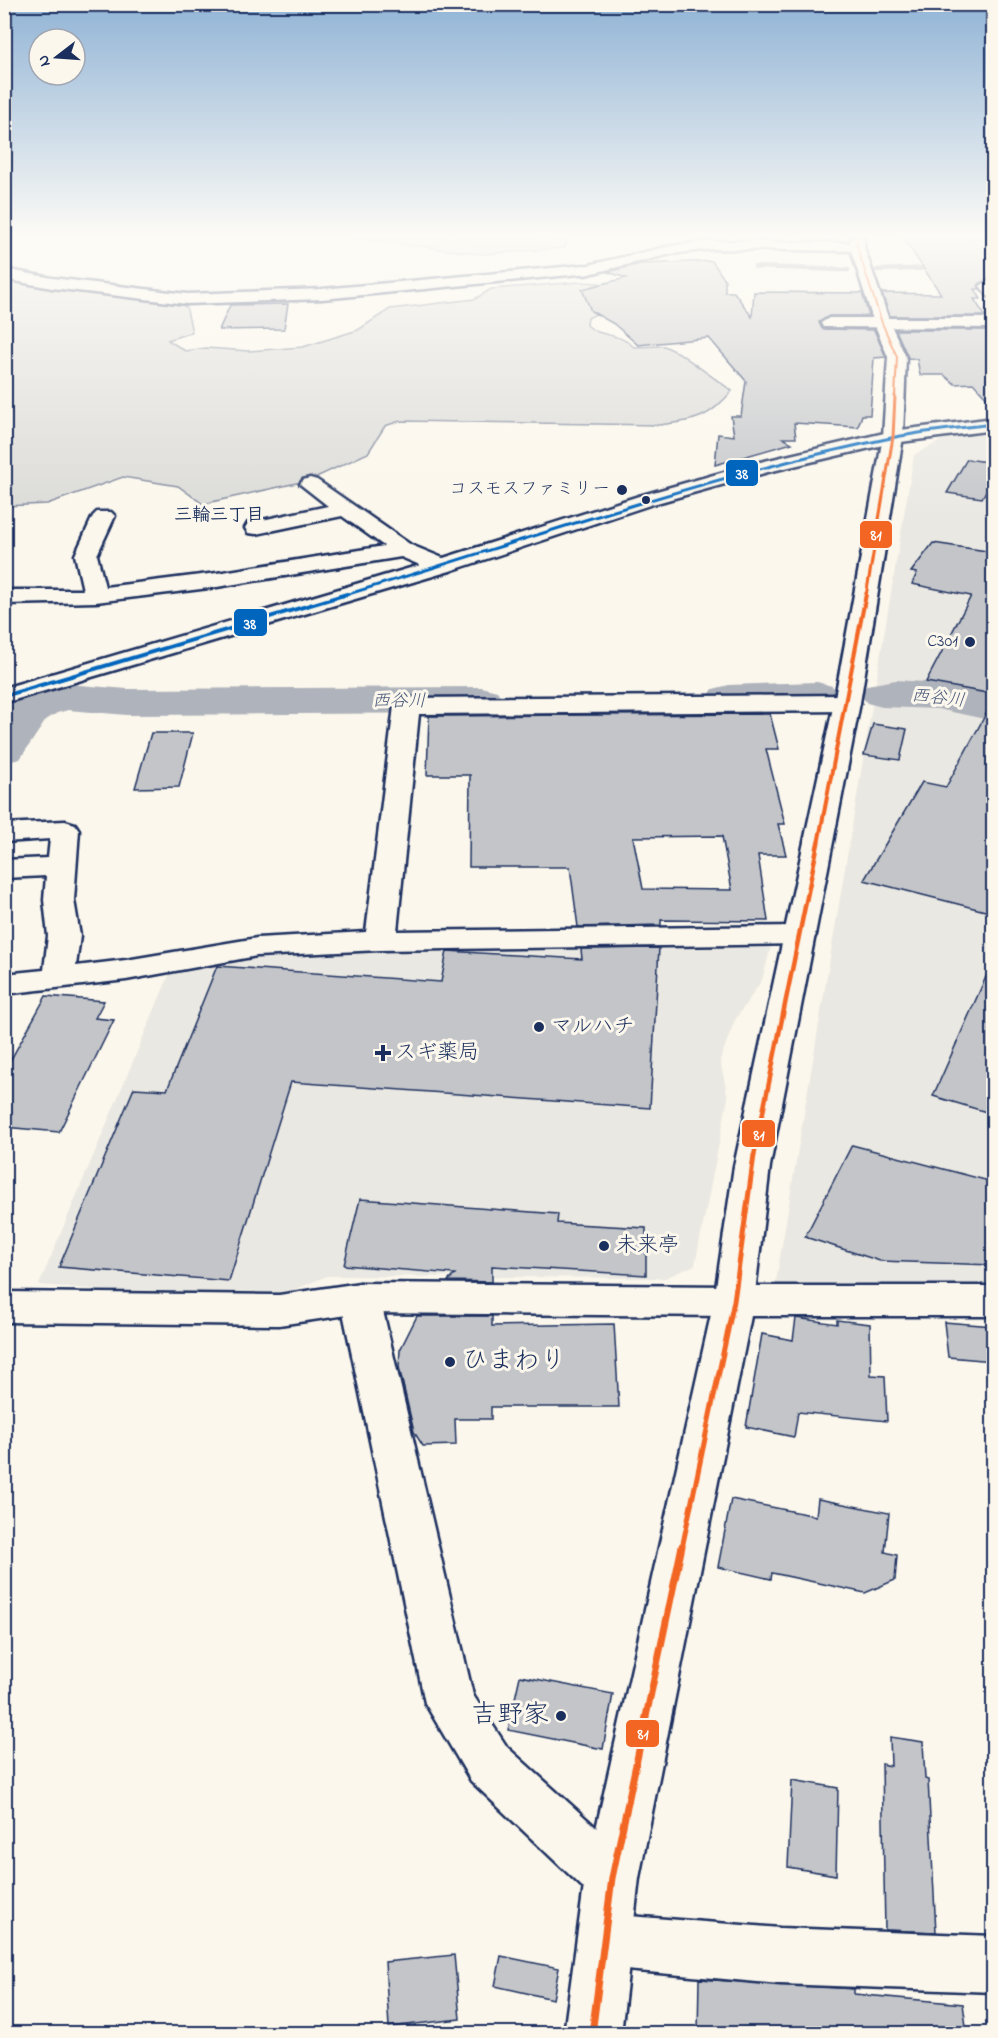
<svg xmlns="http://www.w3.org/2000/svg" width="998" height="2038" font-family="'Indie Flower','Klee One',sans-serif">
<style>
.built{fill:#eae8e2}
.green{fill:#dadad7;stroke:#7a849a;stroke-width:1.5}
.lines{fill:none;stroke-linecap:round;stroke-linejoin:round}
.stream{stroke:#747e96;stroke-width:4.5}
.river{fill:#afb3bb;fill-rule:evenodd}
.building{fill:#c3c5c9;stroke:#1b2f5e;stroke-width:1.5;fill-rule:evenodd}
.street-casing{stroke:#1b2f5e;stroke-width:5}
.secondary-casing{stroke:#1b2f5e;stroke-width:5}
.primary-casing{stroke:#1b2f5e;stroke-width:5}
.highway-casing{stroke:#1b2f5e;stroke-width:5}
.street{fill:#fbf7ec;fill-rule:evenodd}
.secondary{fill:#fbf7ec;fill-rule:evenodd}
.primary{fill:#fbf7ec;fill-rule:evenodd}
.highway{fill:#fbf7ec;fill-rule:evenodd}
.bus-1-far1-casing{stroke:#fbf7ec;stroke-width:6}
.bus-1-casing{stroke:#fbf7ec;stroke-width:8}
.bus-2-far5-casing{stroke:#fbf7ec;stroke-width:4.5}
.bus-2-far4-casing{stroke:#fbf7ec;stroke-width:6}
.bus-2-far3-casing{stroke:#fbf7ec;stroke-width:8}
.bus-2-far2-casing{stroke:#fbf7ec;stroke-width:9}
.bus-2-far1-casing{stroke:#fbf7ec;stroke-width:10}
.bus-2-casing{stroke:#fbf7ec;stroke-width:11}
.bus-1-far1{stroke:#0065bd;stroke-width:3}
.bus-1{stroke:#0065bd;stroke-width:4}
.bus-2-far5{stroke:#f26522;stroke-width:2}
.bus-2-far4{stroke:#f26522;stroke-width:3}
.bus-2-far3{stroke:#f26522;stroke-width:4}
.bus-2-far2{stroke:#f26522;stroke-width:4.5}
.bus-2-far1{stroke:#f26522;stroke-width:5}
.bus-2{stroke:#f26522;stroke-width:7}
.poi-dot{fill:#1b2f5e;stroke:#fbf7ec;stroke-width:2}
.labels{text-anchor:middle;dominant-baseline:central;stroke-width:6;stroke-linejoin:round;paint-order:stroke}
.far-poi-label{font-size:18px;fill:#1b2f5e;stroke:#fbf7ec;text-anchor:end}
.far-neighbourhood-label{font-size:18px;font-weight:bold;fill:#1b2f5e;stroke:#fbf7ec}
.far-water-label{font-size:18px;font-style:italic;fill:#47577a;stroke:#fbf7ec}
.poi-label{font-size:21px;fill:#1b2f5e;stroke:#fbf7ec;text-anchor:start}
.near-poi-label{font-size:26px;fill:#1b2f5e;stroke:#fbf7ec;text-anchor:start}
.line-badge{stroke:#fbf7ec;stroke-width:2}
.badge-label{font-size:16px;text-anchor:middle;font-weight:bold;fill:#fff}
</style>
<rect width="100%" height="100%" fill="#fbf7ec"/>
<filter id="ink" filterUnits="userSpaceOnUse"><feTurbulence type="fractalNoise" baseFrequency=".0167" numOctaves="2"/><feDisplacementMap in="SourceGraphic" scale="12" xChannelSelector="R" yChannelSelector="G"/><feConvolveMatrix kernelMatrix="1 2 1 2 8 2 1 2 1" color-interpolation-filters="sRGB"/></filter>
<g filter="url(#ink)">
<path class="built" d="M 993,433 L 993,1288 L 775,1287 L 914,455 L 944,439 Z
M 772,943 L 762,980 L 735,1020 L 720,1060 L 728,1098 L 695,1265 L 665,1278 L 327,1276 L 282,1295 L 224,1299 L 39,1285 L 170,973 L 270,955 L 373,949 Z"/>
<path class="green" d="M 352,238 L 567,238 L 565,248 L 482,254 Z
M 5,280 L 119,293 L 186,306 L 192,332 L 168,340 L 185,351 L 206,348 L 249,351 L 303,347 L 358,330 L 390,309 L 475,299 L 491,289 L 581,282 L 599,283 L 630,296 L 588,318 L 587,325 C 599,338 617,331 634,347 L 664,346 L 679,353 L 732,391 C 707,420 696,420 659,425 L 400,421 L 385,426 L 368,453 L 310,480 L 203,504 L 178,486 L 123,477 L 47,504 L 5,506 Z"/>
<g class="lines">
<path class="stream" d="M 755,267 L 848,270
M 877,270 L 935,268"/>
<path class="river" d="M 896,680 L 938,683 L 994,694 L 994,721 L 938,709 L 882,707 L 867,703 L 860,694 L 867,685 Z
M 817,682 L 832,686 L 839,695 L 832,704 C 801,712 745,715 713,707 L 707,698 L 713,689 L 729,685 Z
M 68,684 L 127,689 L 481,687 L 497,691 L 503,700 L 497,709 L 481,713 L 127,715 L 68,710 L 57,713 L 46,720 L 20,759 L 4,763 C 4,698 4,698 68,684 Z"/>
</g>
<path class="building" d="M 903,238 L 993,238 L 993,280 L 987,279 L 979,284 L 980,289 L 975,289 L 981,299 L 974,299 L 985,316 L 890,316 L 882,293 L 941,294 Z
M 712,261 L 725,280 L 725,292 L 734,292 L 752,317 L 754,292 L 862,293 L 869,316 L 829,316 L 819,322 L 823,329 L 874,330 L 886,357 L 874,358 L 870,415 L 862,415 L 858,427 L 794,423 L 796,438 L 783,438 L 792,443 L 715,465 L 718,434 L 734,436 L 731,416 L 741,416 L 746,381 L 709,338 L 638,345 L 614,324 L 591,311 L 582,289 L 626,278 L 608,272 L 640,264 Z
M 288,304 L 284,329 L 219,330 L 230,305 Z
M 896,330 L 993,330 L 993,404 L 973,383 L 955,384 L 944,375 L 920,375 L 917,359 L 908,358 Z
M 967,459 L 993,463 L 993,478 L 982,498 L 947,493 Z
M 933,543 L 993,552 L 993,694 L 926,682 L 971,596 L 912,584 L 917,573 L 911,572 Z
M 993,701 L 993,913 L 864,880 L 922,782 L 946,787 Z
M 770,714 L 779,749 L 766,749 L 785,824 L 778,824 L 786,855 L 758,855 L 768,921 L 661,920 L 661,925 L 578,927 L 570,867 L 469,867 L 470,775 L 427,775 L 429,716 ZM 722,836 L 732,890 L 643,889 L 633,837 Z
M 873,724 L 907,729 L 900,760 L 864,755 Z
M 151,733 L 193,733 L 179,787 L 135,788 Z
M 659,948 L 650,1108 L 291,1082 L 229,1281 L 59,1267 L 134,1088 L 167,1090 L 217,966 L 441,982 L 447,951 L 582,959 L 581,949 Z
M 993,961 L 993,1114 L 933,1096 Z
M 46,996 L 104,1001 L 95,1018 L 114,1020 L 59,1132 L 4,1127 L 4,1072 Z
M 852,1145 L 993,1182 L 993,1265 L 880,1261 L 805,1237 Z
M 360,1199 L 558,1214 L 557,1223 L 646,1228 L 646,1275 L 492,1266 L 492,1282 L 448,1281 L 455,1274 L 344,1265 Z
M 417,1316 L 492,1316 L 492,1326 L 614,1324 L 619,1407 L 491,1407 L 491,1419 L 455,1419 L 456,1445 L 423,1446 L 414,1432 L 399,1367 L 400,1350 Z
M 796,1318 L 837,1324 L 837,1320 L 870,1324 L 871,1375 L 885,1376 L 887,1421 L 798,1412 L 794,1437 L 746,1427 L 762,1334 L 793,1340 Z
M 944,1322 L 993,1326 L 993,1361 L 948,1357 Z
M 731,1499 L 816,1516 L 818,1499 L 889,1513 L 885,1552 L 897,1555 L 895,1580 L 865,1593 L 772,1573 L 771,1579 L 718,1567 Z
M 520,1676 L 613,1694 L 603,1749 L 508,1730 Z
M 890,1737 L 923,1742 L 925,1779 L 928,1780 L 936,1932 L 885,1930 L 882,1764 L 891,1766 Z
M 792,1780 L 838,1788 L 836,1875 L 788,1867 Z
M 454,1955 L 460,2019 L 389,2027 L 385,1962 Z
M 501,1956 L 559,1968 L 553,1999 L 495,1986 Z
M 699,1979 L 854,1989 L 854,1994 L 963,2004 L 967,2034 L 698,2034 Z"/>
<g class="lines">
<g class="street-casing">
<path id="street" d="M 585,265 L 593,270 L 590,273 L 322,299 L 187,304 L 52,288 L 4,279 L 4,269 L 52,278 L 187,294 L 322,289 Z
M 988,281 L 994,283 L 994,298 L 988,296 L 980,286 Z
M 829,318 L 994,318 L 994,328 L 823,327 L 821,323 Z
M 310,478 L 317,480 L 411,545 L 450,561 L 453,566 L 450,571 L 434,571 L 401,557 L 217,587 L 96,602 L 4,604 L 4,590 L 83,590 L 75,555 L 93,516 L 97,512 L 111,512 L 115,516 L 97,555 L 105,587 L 217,573 L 384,546 L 342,516 L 256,534 L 248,533 L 245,528 L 248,523 L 328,506 L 300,484 L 303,480 Z
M 847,695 L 856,698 L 860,703 L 856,708 L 847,711 L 419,714 L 397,931 L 800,926 L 811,928 L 816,935 L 811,942 L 800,944 L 380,950 L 257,956 L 126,980 L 4,994 L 4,974 L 44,970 L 48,936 L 44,900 L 46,876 L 4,878 L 4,860 L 48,858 L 50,839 L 4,842 L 4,824 L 65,821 L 75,824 L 79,830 L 74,900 L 80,936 L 76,966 L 126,960 L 257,938 L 366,932 L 394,706 L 398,701 L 407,698 Z
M 360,1283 L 374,1288 L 380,1298 L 473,1695 L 507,1747 L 631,1859 L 639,1878 L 631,1897 L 612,1904 L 593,1897 L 471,1781 L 425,1703 L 340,1298 L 346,1288 Z
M 734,1286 L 994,1286 L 994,1316 L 734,1316 L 720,1311 L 714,1301 L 720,1291 Z
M 604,1914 L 780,1928 L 994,1936 L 994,1992 L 780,1984 L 604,1968 L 585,1960 L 577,1941 L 585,1922 Z"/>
</g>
<g class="secondary-casing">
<path id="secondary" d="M 712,241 L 857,243 L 864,247 L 857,251 L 712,249 L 671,254 L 585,275 L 577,270 L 580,267 L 671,246 Z
M 994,418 L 994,430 L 893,443 L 883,437 L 893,431 Z
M 360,1283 L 734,1286 L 748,1291 L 754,1301 L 748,1311 L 734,1316 L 360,1313 L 279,1325 L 4,1322 L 4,1292 L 279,1295 Z"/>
</g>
<g class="primary-casing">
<path id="primary" d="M 893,431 L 903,437 L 900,441 L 768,472 L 653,504 L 450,571 L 4,703 L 4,688 L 434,561 L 639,496 L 756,463 Z"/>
</g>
<g class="highway-casing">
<path id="highway" d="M 850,238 L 864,238 L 864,247 L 890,323 L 906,357 L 903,437 L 860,703 L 770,1166 L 754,1301 L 639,1878 L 621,2034 L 564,2034 L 585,1878 L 714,1301 L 734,1166 L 834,703 L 883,437 L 888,357 L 874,323 L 850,247 Z"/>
</g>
<use href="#street" class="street"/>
<use href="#secondary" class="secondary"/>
<use href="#primary" class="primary"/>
<use href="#highway" class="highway"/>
<g class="bus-1-far1-casing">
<path id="bus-1-far1" d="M 342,596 C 525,541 704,476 891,438 C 924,431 960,428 994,424"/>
</g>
<g class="bus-1-casing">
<path id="bus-1" d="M 4,696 L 347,594"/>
</g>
<g class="bus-2-far5-casing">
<path id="bus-2-far5" d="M 857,238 L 857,247 L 882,323 L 897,357 L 895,397"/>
</g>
<g class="bus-2-far4-casing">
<path id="bus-2-far4" d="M 866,596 L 893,437 L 895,396"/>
</g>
<g class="bus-2-far3-casing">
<path id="bus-2-far3" d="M 818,844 L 866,594"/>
</g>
<g class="bus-2-far2-casing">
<path id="bus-2-far2" d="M 754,1156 L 818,843"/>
</g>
<g class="bus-2-far1-casing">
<path id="bus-2-far1" d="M 682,1548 L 734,1301 L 754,1155"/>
</g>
<g class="bus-2-casing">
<path id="bus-2" d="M 592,2034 L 612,1878 L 682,1546"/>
</g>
<use href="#bus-1-far1" class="bus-1-far1"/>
<use href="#bus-1" class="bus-1"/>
<use href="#bus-2-far5" class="bus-2-far5"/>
<use href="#bus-2-far4" class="bus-2-far4"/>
<use href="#bus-2-far3" class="bus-2-far3"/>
<use href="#bus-2-far2" class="bus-2-far2"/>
<use href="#bus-2-far1" class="bus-2-far1"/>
<use href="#bus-2" class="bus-2"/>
</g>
</g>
<linearGradient id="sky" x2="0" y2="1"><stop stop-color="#91b4d6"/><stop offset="0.45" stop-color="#fdfbf6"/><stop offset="1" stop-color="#fdfbf6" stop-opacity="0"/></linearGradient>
<rect width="998" height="524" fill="url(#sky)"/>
<g class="poi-dot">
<circle cx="622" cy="490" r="6"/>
<circle cx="646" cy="500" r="5"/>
<circle cx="970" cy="642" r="6"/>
<circle cx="539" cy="1027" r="6"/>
<path d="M380 1044h6v6h6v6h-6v6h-6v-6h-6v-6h6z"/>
<circle cx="604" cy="1246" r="6"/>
<circle cx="450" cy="1362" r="6"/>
<circle cx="561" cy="1716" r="6"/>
</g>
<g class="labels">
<g class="far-poi-label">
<text x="610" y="490">コスモスファミリー</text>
<text x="958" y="642">C301</text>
</g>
<g class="far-neighbourhood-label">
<text x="219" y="516">三輪三丁目</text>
</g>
<g class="far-water-label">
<text transform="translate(938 699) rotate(6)">西谷川</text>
<text x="399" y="702">西谷川</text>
</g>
<g class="poi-label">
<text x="551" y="1027">マルハチ</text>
<text x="395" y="1053">スギ薬局</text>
<text x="616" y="1246">未来亭</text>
</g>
<g class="near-poi-label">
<text x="462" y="1362">ひまわり</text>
<text x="549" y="1716" text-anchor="end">吉野家</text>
</g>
</g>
<g class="line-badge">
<rect x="725" y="459" width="34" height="28" rx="6" fill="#0065bd"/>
<rect x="859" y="520" width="34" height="29" rx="6" fill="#f26522"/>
<rect x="233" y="608" width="35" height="29" rx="6" fill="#0065bd"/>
<rect x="741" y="1119" width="35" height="29" rx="6" fill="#f26522"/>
<rect x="625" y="1719" width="35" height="29" rx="6" fill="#f26522"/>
</g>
<g class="badge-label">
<text x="742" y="479">38</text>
<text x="876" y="540">81</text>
<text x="250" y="629">38</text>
<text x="759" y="1140">81</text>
<text x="643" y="1739">81</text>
</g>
<rect width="998" height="2038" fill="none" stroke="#fbf7ec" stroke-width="24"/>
<rect x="12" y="12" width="974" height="2014" fill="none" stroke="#1b2f5e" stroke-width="2" filter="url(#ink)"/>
<g transform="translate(57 57) rotate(253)"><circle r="28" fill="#fbf7ec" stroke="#a1a7b3" stroke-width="1.5"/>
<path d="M0-4.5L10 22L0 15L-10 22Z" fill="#1b2f5e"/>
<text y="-9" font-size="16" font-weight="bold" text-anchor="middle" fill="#1b2f5e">N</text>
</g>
</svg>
